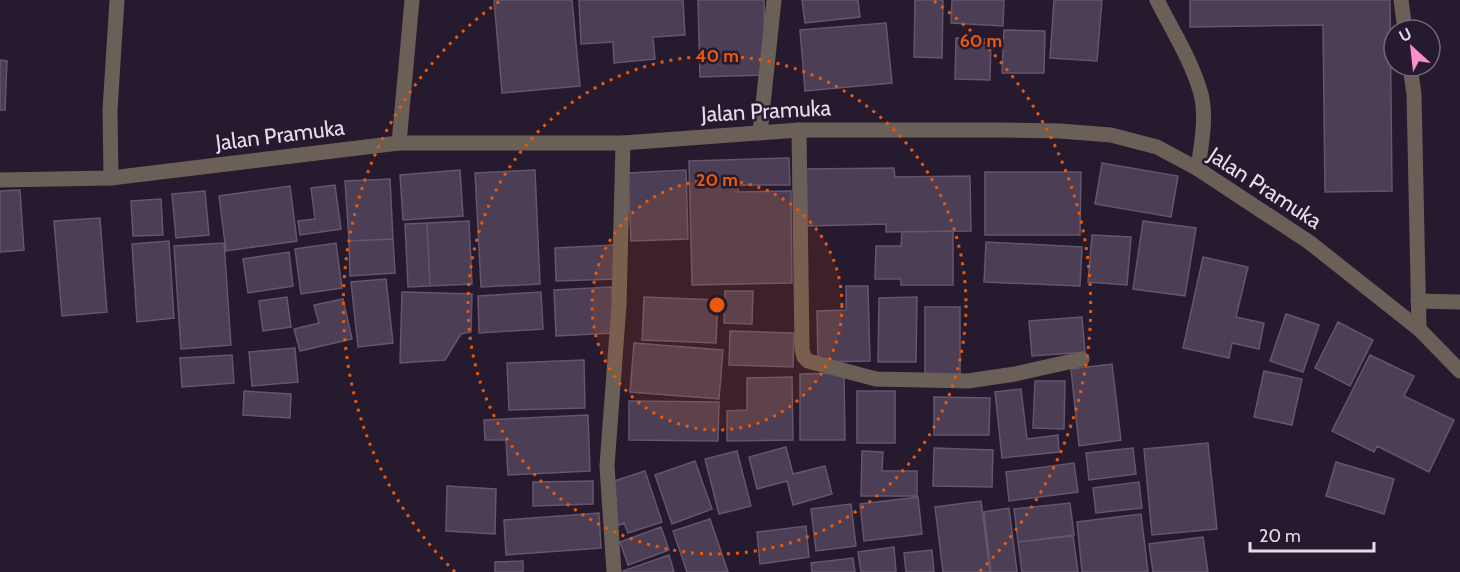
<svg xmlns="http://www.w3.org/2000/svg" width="1460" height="572" font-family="Cabin,sans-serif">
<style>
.building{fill:#4b3e55;stroke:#63566e;stroke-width:1.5}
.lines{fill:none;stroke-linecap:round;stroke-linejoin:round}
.service{stroke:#6b6058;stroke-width:15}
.minor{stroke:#6b6058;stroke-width:15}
.tertiary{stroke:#6b6058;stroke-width:15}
.ring{fill:none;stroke:#e8590c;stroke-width:3;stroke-dasharray:3 6}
.labels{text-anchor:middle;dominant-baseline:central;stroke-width:5;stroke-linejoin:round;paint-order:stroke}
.street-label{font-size:22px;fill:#e5ddec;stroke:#261a2e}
.centre{fill:#e8590c;stroke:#261a2e;stroke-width:3}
.ring-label{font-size:18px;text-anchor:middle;font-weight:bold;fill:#e8590c;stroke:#261a2e;stroke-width:5;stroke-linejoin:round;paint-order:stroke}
</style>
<rect width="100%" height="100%" fill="#261a2e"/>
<path class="building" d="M 494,0 L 572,0 L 580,86 L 502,93 Z
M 579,0 L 683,0 L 685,35 L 653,37 L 655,59 L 614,63 L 613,42 L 581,44 Z
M 698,0 L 764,0 L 765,75 L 700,77 Z
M 802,0 L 858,0 L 860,17 L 805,23 Z
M 915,0 L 943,0 L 942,58 L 914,57 Z
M 952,0 L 1004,0 L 1003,26 L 951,23 Z
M 1054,0 L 1102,0 L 1097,61 L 1050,58 Z
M 1190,0 L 1390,0 L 1392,191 L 1325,192 L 1323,25 L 1190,27 Z
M 886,23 L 892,83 L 805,91 L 800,30 Z
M 1004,30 L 1045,31 L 1044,73 L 1002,73 Z
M 956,38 L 991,39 L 990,80 L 955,79 Z
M 0,60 L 7,61 L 5,110 L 0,110 Z
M 789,158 L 790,185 L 738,185 L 738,192 L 791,191 L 792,283 L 692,285 L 689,161 Z
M 1102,163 L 1178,176 L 1171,217 L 1095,204 Z
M 894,168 L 895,177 L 970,176 L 971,231 L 886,232 L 886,224 L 807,226 L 806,169 Z
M 460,170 L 463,216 L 403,220 L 400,175 Z
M 535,170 L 540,284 L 481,287 L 475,173 Z
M 686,170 L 688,239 L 631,241 L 628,173 Z
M 985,172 L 1081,172 L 1080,235 L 985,235 Z
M 390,179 L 393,239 L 349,241 L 345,181 Z
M 335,185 L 341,229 L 300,235 L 298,221 L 315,219 L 311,188 Z
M 290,186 L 297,241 L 226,251 L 219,196 Z
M 20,190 L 24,250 L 0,252 L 0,191 Z
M 205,191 L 209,235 L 176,238 L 172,194 Z
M 161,199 L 163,235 L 133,236 L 131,201 Z
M 100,218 L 107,312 L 62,316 L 54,221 Z
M 469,221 L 472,284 L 430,286 L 427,223 Z
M 1143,221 L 1196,228 L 1185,296 L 1133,289 Z
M 427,223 L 430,286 L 408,287 L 405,224 Z
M 953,231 L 953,285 L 901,285 L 901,279 L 875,279 L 876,246 L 901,246 L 902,232 Z
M 1092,235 L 1131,237 L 1127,285 L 1088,282 Z
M 393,239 L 395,273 L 350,276 L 349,241 Z
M 169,241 L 174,318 L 137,322 L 132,244 Z
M 986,242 L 1082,247 L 1080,286 L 984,282 Z
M 224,243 L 231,345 L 181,349 L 174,246 Z
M 336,243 L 342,288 L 301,294 L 295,249 Z
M 614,245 L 616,279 L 556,281 L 555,248 Z
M 289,252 L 293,286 L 248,293 L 243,259 Z
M 1203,257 L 1248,267 L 1236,317 L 1264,323 L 1259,349 L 1232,343 L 1229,358 L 1183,348 Z
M 386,279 L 393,343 L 358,347 L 351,282 Z
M 846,286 L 868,286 L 870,361 L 818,362 L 817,311 L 846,310 Z
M 612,287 L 614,333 L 556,336 L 554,290 Z
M 725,291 L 753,291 L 752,324 L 724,323 Z
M 402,292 L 472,294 L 471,332 L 461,334 L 445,360 L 400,363 Z
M 541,292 L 543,329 L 479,333 L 478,296 Z
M 287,297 L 291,327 L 263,331 L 259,301 Z
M 644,297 L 718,300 L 716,343 L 642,340 Z
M 917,297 L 916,362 L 878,362 L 879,298 Z
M 343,299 L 352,339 L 300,351 L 294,329 L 319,323 L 314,305 Z
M 925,307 L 960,307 L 960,374 L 925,374 Z
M 1286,314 L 1319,325 L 1303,372 L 1270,361 Z
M 1082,317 L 1085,352 L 1032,356 L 1029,321 Z
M 1338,322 L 1373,340 L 1350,386 L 1315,368 Z
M 730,331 L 794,333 L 793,367 L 729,365 Z
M 634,343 L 723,350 L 719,399 L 630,392 Z
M 295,348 L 298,382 L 252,386 L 249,352 Z
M 232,355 L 234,383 L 182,387 L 180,358 Z
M 1370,355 L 1414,376 L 1404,396 L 1454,420 L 1429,472 L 1377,446 L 1374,452 L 1332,431 Z
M 584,360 L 585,408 L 509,410 L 507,363 Z
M 1112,364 L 1121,440 L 1079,446 L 1071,369 Z
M 1264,371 L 1302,379 L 1292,425 L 1254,417 Z
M 844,373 L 845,440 L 800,440 L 800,374 Z
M 792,377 L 793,440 L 727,441 L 727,411 L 747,410 L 747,378 Z
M 1035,381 L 1065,381 L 1064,429 L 1033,428 Z
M 1021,389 L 1027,439 L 1058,435 L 1059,452 L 1002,458 L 995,392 Z
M 244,391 L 291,394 L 290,418 L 243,415 Z
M 857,391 L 895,391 L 895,443 L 857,443 Z
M 934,397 L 990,398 L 989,435 L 934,435 Z
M 629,401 L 719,402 L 718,441 L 629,440 Z
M 588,415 L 590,471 L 508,475 L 506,440 L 485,440 L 484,420 Z
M 1208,443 L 1217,529 L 1152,535 L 1144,449 Z
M 786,447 L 793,474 L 825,466 L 832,494 L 793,505 L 787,481 L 757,489 L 749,457 Z
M 934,448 L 993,450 L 992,487 L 933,486 Z
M 1133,448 L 1136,474 L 1089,480 L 1086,453 Z
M 737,451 L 751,506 L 719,514 L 705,459 Z
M 862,451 L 883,452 L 882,471 L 917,471 L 917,496 L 861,496 Z
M 695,461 L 712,509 L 672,524 L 655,475 Z
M 1336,462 L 1394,479 L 1384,514 L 1326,496 Z
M 1074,463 L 1078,492 L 1009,501 L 1006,472 Z
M 645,471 L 662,522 L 628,533 L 624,523 L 617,526 L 610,503 L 617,501 L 611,482 Z
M 593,481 L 593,504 L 533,506 L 533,482 Z
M 1139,482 L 1142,508 L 1096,513 L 1093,488 Z
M 447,486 L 496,489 L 495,534 L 446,531 Z
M 918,497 L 922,534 L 864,541 L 860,504 Z
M 981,501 L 990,572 L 943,572 L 935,507 Z
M 1070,503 L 1074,535 L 1018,542 L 1014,509 Z
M 851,504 L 856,546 L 816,551 L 811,509 Z
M 1009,508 L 1017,572 L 991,572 L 984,512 Z
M 599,513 L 601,548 L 506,555 L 504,520 Z
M 1141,514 L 1148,572 L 1082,572 L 1077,522 Z
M 710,519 L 728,572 L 687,572 L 673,531 Z
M 806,526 L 809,557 L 760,564 L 757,532 Z
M 661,527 L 669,550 L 628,565 L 620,542 Z
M 1073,536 L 1078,572 L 1022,572 L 1018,542 Z
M 1203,537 L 1208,572 L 1153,572 L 1149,544 Z
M 894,547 L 896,572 L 861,572 L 858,552 Z
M 932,550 L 934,572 L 906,572 L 904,553 Z
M 669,555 L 674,572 L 624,572 L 623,571 Z
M 853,558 L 855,572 L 812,572 L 811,563 Z
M 523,561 L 523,572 L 495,572 L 495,562 Z"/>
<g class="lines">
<path class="service" d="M 1157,0 C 1172,30 1192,61 1201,94 C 1207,118 1201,145 1198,169
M 111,178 L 110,110 L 117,0
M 1418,301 L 1460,302"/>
<path class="minor" d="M 1401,0 L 1405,30
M 1410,66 L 1414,94 L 1419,329
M 799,130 L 802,349 L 804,357 L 808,361 L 876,379 L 968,381 L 1015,374 L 1082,359
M 760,133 L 774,0
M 399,143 L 412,0
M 614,572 L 607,466 L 619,305 L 623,143"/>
<path class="tertiary" d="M 0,180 L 111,178 L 399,143 L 623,143 L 799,130 L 999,130 L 1060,131 L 1111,135 L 1157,147 L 1198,169 L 1309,242 L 1419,329 L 1460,371"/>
</g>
<circle cx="717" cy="305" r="125" fill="#e8590c" fill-opacity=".12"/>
<g class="ring">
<circle cx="717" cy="305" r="125"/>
<circle cx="717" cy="305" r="249"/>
<path d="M455 572A374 374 0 0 1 500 1M934 1A374 374 0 0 1 979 572"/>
</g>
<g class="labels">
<g class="street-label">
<text transform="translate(766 111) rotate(-3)">Jalan Pramuka</text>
<text transform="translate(280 135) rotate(-7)">Jalan Pramuka</text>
<text transform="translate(1265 188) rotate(33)">Jalan Pramuka</text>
</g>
</g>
<circle cx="717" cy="305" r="9" class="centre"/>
<g class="ring-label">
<text x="981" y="47">60 m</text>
<text x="717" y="62">40 m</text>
<text x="717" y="186">20 m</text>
</g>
<g transform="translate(1412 48) rotate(333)"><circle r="28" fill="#261a2e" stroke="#72687a" stroke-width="1.5"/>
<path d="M0-4.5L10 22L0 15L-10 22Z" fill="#f890cc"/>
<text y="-9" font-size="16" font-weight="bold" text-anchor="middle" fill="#e5ddec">U</text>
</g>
<path d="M1250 542v9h124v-9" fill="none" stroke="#e5ddec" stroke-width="3"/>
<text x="1259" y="542" font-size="18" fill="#e5ddec" stroke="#261a2e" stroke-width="4.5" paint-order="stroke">20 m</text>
</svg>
